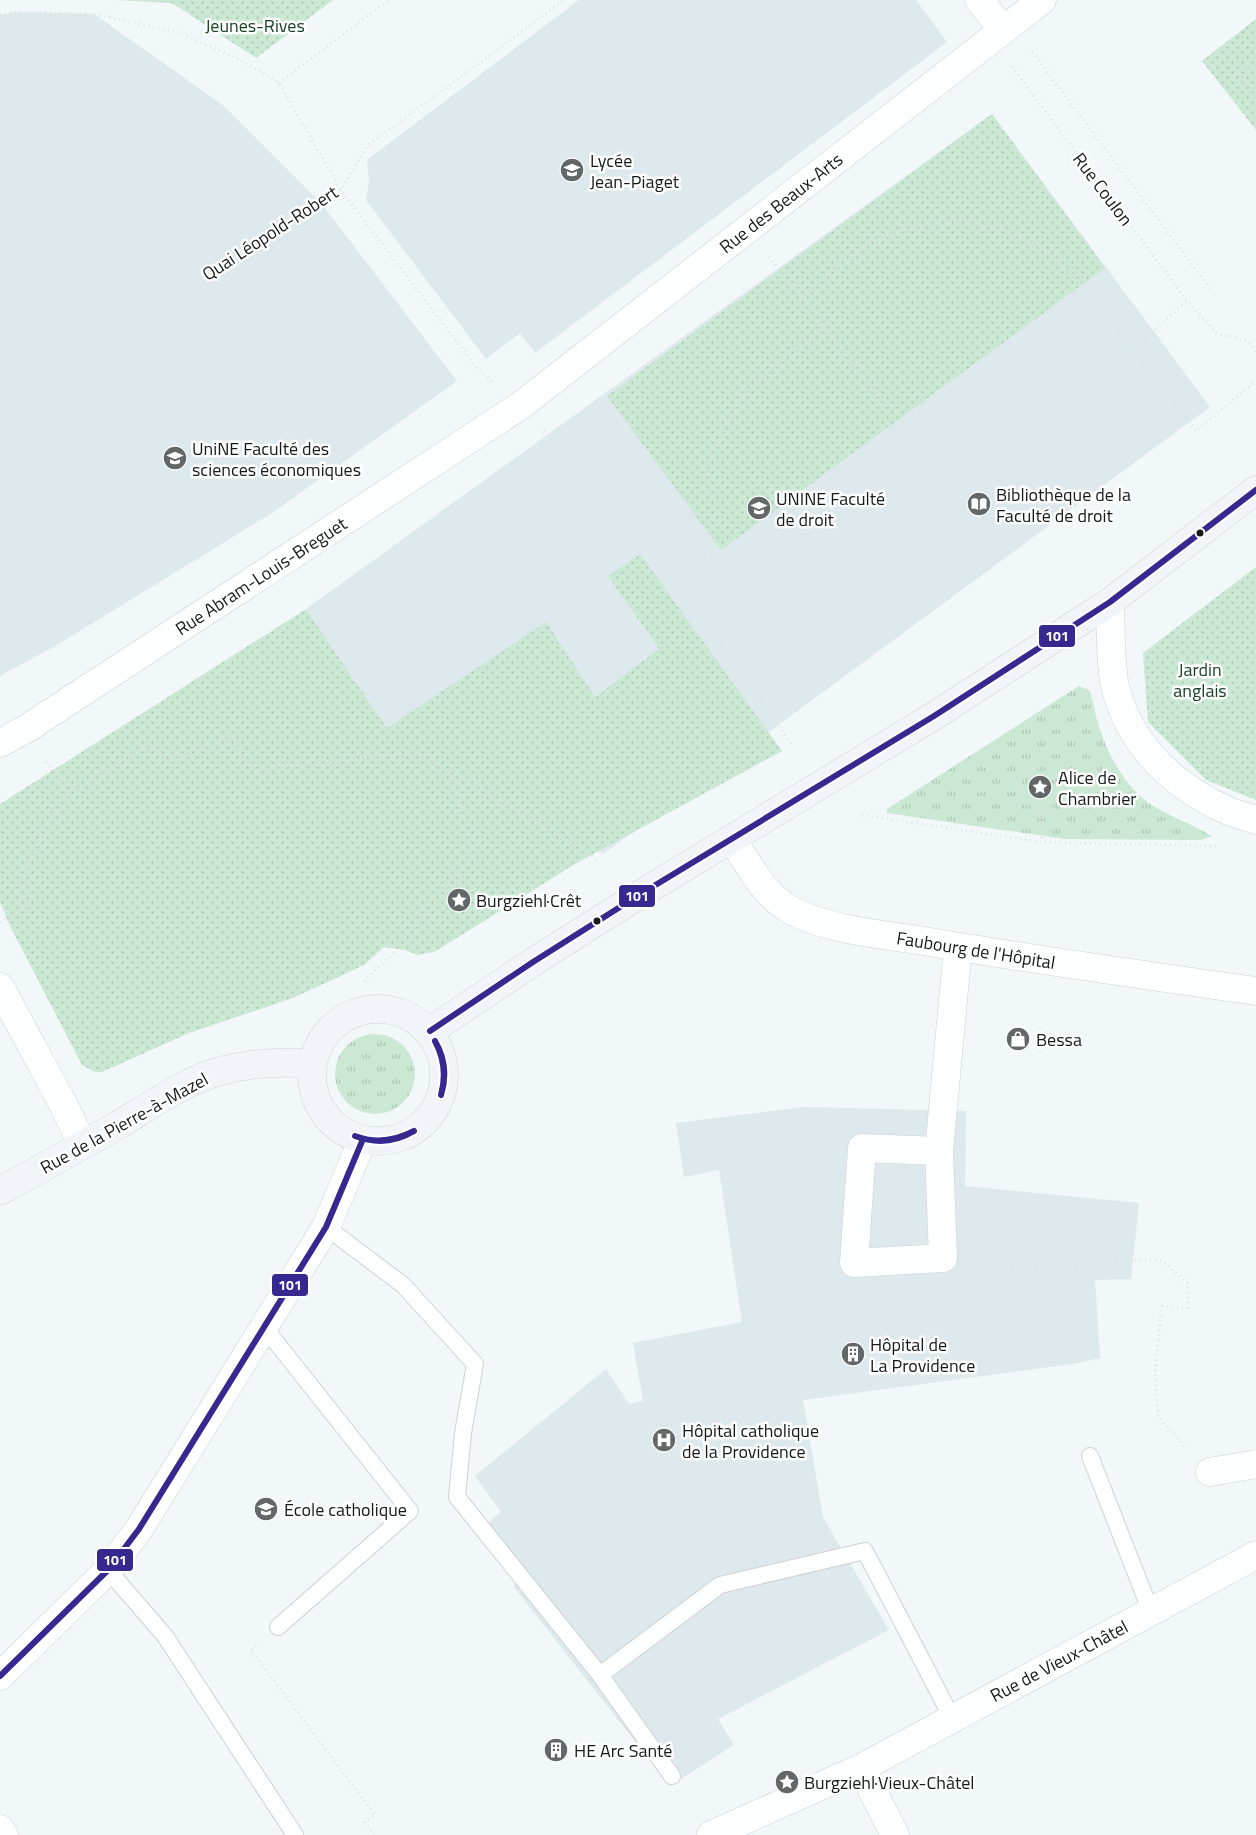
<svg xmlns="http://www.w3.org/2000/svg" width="1256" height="1835" font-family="'Titillium Web',sans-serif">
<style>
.built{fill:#dee9ed}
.grass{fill:url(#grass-tufts)}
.park{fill:url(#park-dots)}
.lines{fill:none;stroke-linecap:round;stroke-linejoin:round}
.service-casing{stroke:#ced1d3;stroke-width:18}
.minor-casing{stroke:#ced1d3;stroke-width:29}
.tertiary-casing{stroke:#ced1d3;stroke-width:29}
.primary-casing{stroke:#d0d2d3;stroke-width:29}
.path{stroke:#dfe1e2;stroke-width:3;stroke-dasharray:1 4;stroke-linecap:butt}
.service{stroke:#fdfefe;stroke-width:16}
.minor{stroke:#fdfefe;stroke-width:28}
.tertiary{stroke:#fdfefe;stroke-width:28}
.primary{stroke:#f1f4f8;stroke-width:28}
.bus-1-casing{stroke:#fff;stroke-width:10}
.bus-1{stroke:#352990;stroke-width:6}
.bus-dot{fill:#15191a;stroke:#fff;stroke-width:2}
.labels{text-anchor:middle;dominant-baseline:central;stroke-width:5;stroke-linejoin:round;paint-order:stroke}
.park-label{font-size:18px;fill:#174324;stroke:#fff}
.poi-label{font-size:18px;fill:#15191a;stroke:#fff;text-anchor:start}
.street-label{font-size:18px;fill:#15191a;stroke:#fff}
.line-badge{stroke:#fff;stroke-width:2}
.badge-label{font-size:14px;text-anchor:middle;font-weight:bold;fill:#fff}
</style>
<defs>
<pattern id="grass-tufts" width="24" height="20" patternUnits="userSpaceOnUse" patternTransform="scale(1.25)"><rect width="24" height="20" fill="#cae8d3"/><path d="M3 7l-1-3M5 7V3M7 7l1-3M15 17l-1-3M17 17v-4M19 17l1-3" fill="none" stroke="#adc6b5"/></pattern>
<pattern id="park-dots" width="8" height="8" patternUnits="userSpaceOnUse" patternTransform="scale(1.25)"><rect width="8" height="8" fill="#cae8d3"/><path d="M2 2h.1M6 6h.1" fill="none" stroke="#adc6b5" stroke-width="1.8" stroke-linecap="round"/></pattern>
</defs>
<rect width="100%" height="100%" fill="#f2f7f9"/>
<path class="built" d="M 579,0 L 916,0 L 947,42 L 535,353 L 520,333 L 486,359 L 366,200 L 369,180 L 367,160 Z
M 17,12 L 94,14 L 224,106 L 321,203 L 457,381 L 272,513 L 57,645 L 0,676 L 0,15 Z
M 992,114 L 1210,407 L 603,854 L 387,728 L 306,609 Z
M 804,1107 L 966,1111 L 965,1186 L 1139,1203 L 1131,1279 L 1095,1280 L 1100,1358 L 1072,1364 L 803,1400 L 823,1517 L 889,1630 L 718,1719 L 734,1745 L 670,1786 L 513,1586 L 524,1575 L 483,1526 L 501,1512 L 475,1476 L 606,1369 L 629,1404 L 643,1401 L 633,1343 L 742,1322 L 719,1170 L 684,1177 L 676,1123 Z"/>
<path class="grass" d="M 1079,686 L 1089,690 C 1093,699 1094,707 1096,716 C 1105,750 1123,786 1153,806 C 1172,817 1193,825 1212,836 L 1200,840 L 1065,839 L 887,813 L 887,809 Z
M335 1074a40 40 0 1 1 80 0a40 40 0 1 1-80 0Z"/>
<path class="park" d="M 116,0 L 333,0 L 256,58 L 172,3 Z
M 1256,19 L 1256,130 L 1202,61 Z
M 992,114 L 1105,268 L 721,550 L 607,396 Z
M 640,554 L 782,751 L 575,864 L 436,951 L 418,955 L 405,950 L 384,947 L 364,965 L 293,998 L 189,1033 L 102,1072 L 95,1072 L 82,1065 L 9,924 L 0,902 L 0,804 L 306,609 L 387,728 L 546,622 L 595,697 L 659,649 L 608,576 Z
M 1256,567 L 1256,800 L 1206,780 L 1148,722 L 1143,653 Z"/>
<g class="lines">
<g class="service-casing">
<path id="service" d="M 326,1227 L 403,1285 L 475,1364 L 463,1433 L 457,1497 L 600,1675
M 264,1327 L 410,1511 L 278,1627
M 1090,1456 L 1151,1612
M 108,1570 L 165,1636 L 295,1835
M 672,1776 L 600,1675 L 720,1585 L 865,1551 L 952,1718"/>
</g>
<g class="minor-casing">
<path id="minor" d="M 979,0 L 1003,30
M 1110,602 C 1111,628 1110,656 1114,681 C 1126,741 1170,784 1224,809 C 1234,814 1245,816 1256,820
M 0,743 L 26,729 L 520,406 L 1042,0
M 732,839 C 748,863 763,894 789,909 C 823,929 884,935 924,941 C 1034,960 1145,975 1256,991
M 0,987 L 63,1104 L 83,1145
M 939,1151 L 943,1258 L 854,1263 L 862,1148 L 939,1151 L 958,947
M 1210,1472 L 1256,1464
M 861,1768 L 895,1835
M 0,1829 L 4,1835
M 711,1835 L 861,1768 L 1256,1555"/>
</g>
<g class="tertiary-casing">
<path id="tertiary" d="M 0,1676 L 108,1570 L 139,1529 L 326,1227 L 363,1139"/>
</g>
<g class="primary-casing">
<path id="primary" d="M312 1075a66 66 0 1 1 132 0a66 66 0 1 1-132 0Z
M 430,1031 L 533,962 L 639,895 L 934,716 L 1110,602 L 1256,490
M 0,1191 C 40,1169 80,1147 120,1124 C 148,1107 186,1081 217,1072 C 248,1063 280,1061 312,1064"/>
</g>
<path class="path" d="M 0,15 L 17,12 L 94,14 L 180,33 L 237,58 L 279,83 L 341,190 L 477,368 L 493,382
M 1032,52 L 1212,291
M 1256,62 L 1238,76 L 1256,100
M 1012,67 L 1187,301 L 1217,333 L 1249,342 L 1256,352
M 279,83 L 388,0
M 769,257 L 804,298 L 885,407
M 804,298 L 834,269 L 877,239 L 922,225 L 966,222 L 1006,231 L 1032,242 L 1064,262 L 1083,284 L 1196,431 L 1256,381
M 1133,349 L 1187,301
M 0,402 L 341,190 L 367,146 L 564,0
M 544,431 L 566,453
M 635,535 L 675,577 L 793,747
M 712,559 C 698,506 703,456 734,409 C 739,402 744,393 750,387 C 773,364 799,347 826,328
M 46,762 L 70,794
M1020 790a22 22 0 1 1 44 0a22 22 0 1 1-44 0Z
M 1041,812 L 1042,842
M 862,815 L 1042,842 L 1217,846
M 0,922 L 26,907 L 25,872 L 45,826 L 70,794 L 141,749 L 154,749 L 174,761 L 230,737 L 255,770 L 417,752 L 589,853 L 599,863
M 364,981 L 391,955 L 417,923 L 458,876 L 469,859 L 468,831 L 447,770
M 981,1258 L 984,1285
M 982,1258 L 1035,1270 L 1133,1260 L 1163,1261 L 1188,1284 L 1187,1308 L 1162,1306 L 1155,1371 L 1158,1416 L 1186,1448
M 810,1294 L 827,1282
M 256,1646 L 251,1650 L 375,1815 L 365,1822 L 374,1835"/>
<use href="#service" class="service"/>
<use href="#minor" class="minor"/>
<use href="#tertiary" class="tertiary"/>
<use href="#primary" class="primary"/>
<g class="bus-1-casing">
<path id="bus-1" d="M 430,1031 L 533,962 L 639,895 L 934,716 L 1110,602 L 1256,490
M 435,1041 C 445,1058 447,1076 441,1095
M 435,1041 C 444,1058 446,1077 441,1095
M 355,1136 C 376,1144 395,1141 414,1131
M 355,1136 C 376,1144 396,1142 414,1131
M 0,1676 L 108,1570 L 139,1529 L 326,1227 L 363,1139"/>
</g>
<use href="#bus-1" class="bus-1"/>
</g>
<defs>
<g id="university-disc" transform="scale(1.25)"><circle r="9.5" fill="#626768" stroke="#fff"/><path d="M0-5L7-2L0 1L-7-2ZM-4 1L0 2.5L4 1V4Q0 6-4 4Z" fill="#fff"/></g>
<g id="library-disc" transform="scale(1.25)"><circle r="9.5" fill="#626768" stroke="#fff"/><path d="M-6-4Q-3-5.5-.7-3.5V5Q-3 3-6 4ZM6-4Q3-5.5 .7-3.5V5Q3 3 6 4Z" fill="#fff"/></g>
<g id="sight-disc" transform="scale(1.25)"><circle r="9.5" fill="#626768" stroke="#fff"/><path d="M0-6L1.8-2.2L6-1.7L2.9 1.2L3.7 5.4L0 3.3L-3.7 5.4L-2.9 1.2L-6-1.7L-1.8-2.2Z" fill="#fff"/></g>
<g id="shop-disc" transform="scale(1.25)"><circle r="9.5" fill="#626768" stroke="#fff"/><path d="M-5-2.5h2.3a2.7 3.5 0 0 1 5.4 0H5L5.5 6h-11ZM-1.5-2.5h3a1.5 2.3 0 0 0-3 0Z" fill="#fff"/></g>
<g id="building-disc" transform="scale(1.25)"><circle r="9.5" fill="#626768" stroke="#fff"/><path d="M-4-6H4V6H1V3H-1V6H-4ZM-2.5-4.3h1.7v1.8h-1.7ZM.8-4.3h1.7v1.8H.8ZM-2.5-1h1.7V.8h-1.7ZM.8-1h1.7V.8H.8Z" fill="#fff"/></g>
<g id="hospital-disc" transform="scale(1.25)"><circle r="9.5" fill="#626768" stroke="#fff"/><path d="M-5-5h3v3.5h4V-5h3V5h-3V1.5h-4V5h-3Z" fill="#fff"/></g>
<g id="school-disc" transform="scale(1.25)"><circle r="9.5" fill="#626768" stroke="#fff"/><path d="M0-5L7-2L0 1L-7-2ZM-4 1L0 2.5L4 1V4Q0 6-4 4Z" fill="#fff"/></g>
</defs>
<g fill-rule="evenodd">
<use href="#university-disc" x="572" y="170"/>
<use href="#university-disc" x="175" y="458"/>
<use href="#library-disc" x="979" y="504"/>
<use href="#university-disc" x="759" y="508"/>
<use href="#sight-disc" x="1040" y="787"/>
<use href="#sight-disc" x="459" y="900"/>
<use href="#shop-disc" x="1018" y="1039"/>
<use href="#building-disc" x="853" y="1354"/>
<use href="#hospital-disc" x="664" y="1440"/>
<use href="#school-disc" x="266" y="1509"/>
<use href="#building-disc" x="556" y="1750"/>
<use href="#sight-disc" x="787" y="1782"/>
</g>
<g class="bus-dot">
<circle cx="1200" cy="533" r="4.5"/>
<circle cx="597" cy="921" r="4.5"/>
</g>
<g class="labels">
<g class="park-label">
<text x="255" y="25">Jeunes-Rives</text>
<text x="1200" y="669">Jardin<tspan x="1200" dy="21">anglais</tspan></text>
</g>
<g class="poi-label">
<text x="590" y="160">Lycée<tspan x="590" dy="21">Jean-Piaget</tspan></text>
<text x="192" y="448">UniNE Faculté des<tspan x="192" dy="21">sciences économiques</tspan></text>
<text x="996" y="494">Bibliothèque de la<tspan x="996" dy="21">Faculté de droit</tspan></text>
<text x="776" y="498">UNINE Faculté<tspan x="776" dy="21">de droit</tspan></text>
<text x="1058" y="777">Alice de<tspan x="1058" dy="21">Chambrier</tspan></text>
<text x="476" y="900">Burgziehl·Crêt</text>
<text x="1036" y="1039">Bessa</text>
<text x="870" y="1344">Hôpital de<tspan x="870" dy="21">La Providence</tspan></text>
<text x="682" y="1430">Hôpital catholique<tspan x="682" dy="21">de la Providence</tspan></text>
<text x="284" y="1509">École catholique</text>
<text x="574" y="1750">HE Arc Santé</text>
<text x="804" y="1782">Burgziehl·Vieux-Châtel</text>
</g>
<g class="street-label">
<text transform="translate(1103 189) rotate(53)">Rue Coulon</text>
<text transform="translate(781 203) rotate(-38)">Rue des Beaux-Arts</text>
<text transform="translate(270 233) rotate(-33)">Quai Léopold-Robert</text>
<text transform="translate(261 576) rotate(-33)">Rue Abram-Louis-Breguet</text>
<text transform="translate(976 950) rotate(9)">Faubourg de l'Hôpital</text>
<text transform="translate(124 1123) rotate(-29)">Rue de la Pierre-à-Mazel</text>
<text transform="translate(1059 1661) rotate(-28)">Rue de Vieux-Châtel</text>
</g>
</g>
<g class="line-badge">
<rect x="1038" y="624" width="38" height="24" rx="5" fill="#352990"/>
<rect x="618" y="884" width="38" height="24" rx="5" fill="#352990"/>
<rect x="271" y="1273" width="38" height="24" rx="5" fill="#352990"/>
<rect x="96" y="1548" width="38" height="24" rx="5" fill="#352990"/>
</g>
<g class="badge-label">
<text x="1057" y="641">101</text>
<text x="637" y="901">101</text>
<text x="290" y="1290">101</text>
<text x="115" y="1565">101</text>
</g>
</svg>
